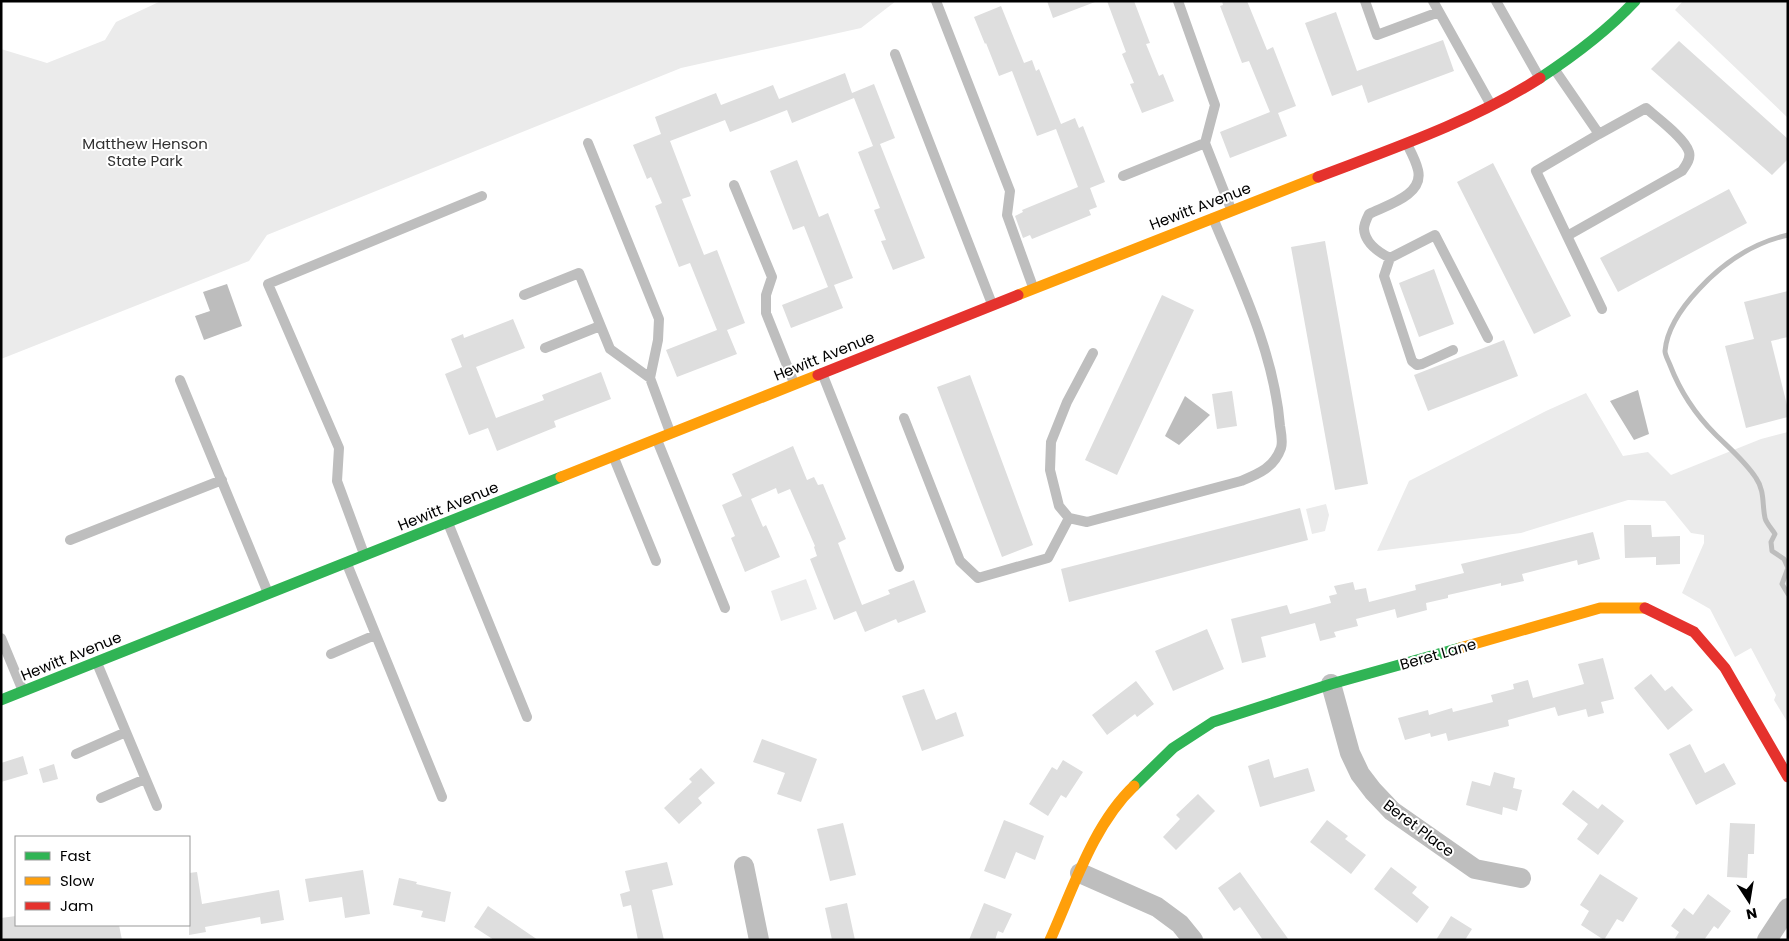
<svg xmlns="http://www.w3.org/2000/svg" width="1789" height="941" font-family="Poppins,sans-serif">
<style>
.green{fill:#ebebeb}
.water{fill:#bdbdbd}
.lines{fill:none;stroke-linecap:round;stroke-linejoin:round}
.stream{stroke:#bdbdbd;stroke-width:5}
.building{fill:#dedede}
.lane{stroke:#bebebe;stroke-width:10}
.street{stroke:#bebebe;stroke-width:20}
.fast{stroke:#30b455;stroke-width:11}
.slow{stroke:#ff9f0a;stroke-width:11}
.jam{stroke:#e5322d;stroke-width:11}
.labels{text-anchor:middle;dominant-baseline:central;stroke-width:4;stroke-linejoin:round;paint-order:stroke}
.park-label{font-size:15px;fill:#313131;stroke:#fff}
.street-label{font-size:15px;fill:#000;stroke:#fff}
</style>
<rect width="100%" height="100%" fill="#fff"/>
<path class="green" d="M 161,1 L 896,1 L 861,28 L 681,68 L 267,235 L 249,261 L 1,359 L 1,49 L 47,63 L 105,40 L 116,22 Z
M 1683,1 L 1788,1 L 1788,118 L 1675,10 Z
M 1586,393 L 1623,456 L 1648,452 L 1671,475 L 1761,439 L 1788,432 L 1788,723 L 1774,700 L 1776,695 L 1751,648 L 1735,657 L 1710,609 L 1682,593 L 1704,543 L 1704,535 L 1691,533 L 1665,501 L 1628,500 L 1521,533 L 1377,551 L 1409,481 L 1546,411 Z
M 1326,504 L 1329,515 L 1325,531 L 1312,534 L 1306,509 Z
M 806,579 L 817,609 L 781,621 L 771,591 Z"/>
<path class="water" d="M 227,284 L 242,326 L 204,340 L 195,316 L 210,311 L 203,292 Z
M 1638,390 L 1649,434 L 1634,440 L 1610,401 Z
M 1185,396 L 1210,415 L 1179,445 L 1165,436 Z"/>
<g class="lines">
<path class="stream" d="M 1788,235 C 1752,243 1723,263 1699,289 C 1683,306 1667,327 1665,351 C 1665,355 1668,360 1670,365 C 1680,391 1695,414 1715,434 C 1729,448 1745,461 1756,478 C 1765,491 1762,505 1765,518 C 1766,523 1772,529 1775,534 L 1771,542 L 1772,551 L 1784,559 L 1788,568 L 1782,584 L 1788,594"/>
</g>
<path class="building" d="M 1047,1 L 1095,1 L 1095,2 L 1053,18 Z
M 1107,1 L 1134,1 L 1150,43 L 1146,44 L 1159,76 L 1163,74 L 1174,101 L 1142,113 L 1130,84 L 1134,83 L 1122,54 L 1126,52 Z
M 1222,1 L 1247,1 L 1267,50 L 1273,47 L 1296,106 L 1278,113 L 1287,136 L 1230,158 L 1220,132 L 1270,112 L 1249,61 L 1242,63 L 1220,6 L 1223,5 Z
M 1001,6 L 1024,63 L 1032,60 L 1036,71 L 1039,69 L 1061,124 L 1075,118 L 1079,128 L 1083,126 L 1105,182 L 1090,188 L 1097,207 L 1089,210 L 1091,215 L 1032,239 L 1030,235 L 1023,238 L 1015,216 L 1023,212 L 1022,210 L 1078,187 L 1056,129 L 1037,136 L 1012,71 L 999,76 L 986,43 L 985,44 L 974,17 Z
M 1336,12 L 1357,71 L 1443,40 L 1454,71 L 1368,103 L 1362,85 L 1332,96 L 1305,23 Z
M 1679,41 L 1788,139 L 1788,159 L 1772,175 L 1651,69 Z
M 845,73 L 852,93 L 874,84 L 895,138 L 880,144 L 925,258 L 893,270 L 881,241 L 886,240 L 874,210 L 880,208 L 858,152 L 873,146 L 854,98 L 792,123 L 787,110 L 730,132 L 725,120 L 670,141 L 691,196 L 682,199 L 704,255 L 717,250 L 745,323 L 727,330 L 737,354 L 677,377 L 666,350 L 717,330 L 690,263 L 679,267 L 655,206 L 662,203 L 651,177 L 647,179 L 633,145 L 661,134 L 655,117 L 716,93 L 721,105 L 773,85 L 779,99 Z
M 797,160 L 819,217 L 828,213 L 853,278 L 834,285 L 843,308 L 791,328 L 782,305 L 828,287 L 804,226 L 793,230 L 770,171 Z
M 1493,163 L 1571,316 L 1534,334 L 1457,182 Z
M 1729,189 L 1747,223 L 1618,292 L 1600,258 Z
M 1325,241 L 1368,484 L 1335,490 L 1291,247 Z
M 1434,269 L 1454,324 L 1419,337 L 1399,283 Z
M 1788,291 L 1788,337 L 1771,341 L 1788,409 L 1788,417 L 1746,428 L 1725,346 L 1754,339 L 1744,302 Z
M 1162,295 L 1194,310 L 1117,475 L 1085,460 Z
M 513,319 L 525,348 L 476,367 L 496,418 L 544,400 L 542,395 L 601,372 L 611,399 L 554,421 L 556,427 L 497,451 L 488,428 L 469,435 L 445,374 L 462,367 L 451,339 L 463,334 L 464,338 Z
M 1504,340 L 1518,376 L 1428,411 L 1414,375 Z
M 970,375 L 1033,545 L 1002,557 L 937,387 Z
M 1232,391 L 1237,426 L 1217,429 L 1212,394 Z
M 793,446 L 807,480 L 814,477 L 818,485 L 823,484 L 846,539 L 838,543 L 862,605 L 890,594 L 888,590 L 914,580 L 926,612 L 898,623 L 896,619 L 865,632 L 856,611 L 834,620 L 810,559 L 817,556 L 814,547 L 815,546 L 790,489 L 778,494 L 776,488 L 751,499 L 763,527 L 766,525 L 780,557 L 745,572 L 731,538 L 735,536 L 722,505 L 742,496 L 732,474 Z
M 1300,508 L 1308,540 L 1069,602 L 1061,569 Z
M 1624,525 L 1651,525 L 1652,537 L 1680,536 L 1680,564 L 1656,565 L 1656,557 L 1625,558 Z
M 1593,532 L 1600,559 L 1578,565 L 1577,560 L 1522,574 L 1524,581 L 1501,586 L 1501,583 L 1448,595 L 1448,598 L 1426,603 L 1427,610 L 1397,618 L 1395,609 L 1356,619 L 1358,626 L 1334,632 L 1336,637 L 1320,641 L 1315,623 L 1261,637 L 1266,657 L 1242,663 L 1231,619 L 1287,605 L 1290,614 L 1331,603 L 1329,596 L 1337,594 L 1334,586 L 1353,582 L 1355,590 L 1366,588 L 1369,602 L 1416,590 L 1415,585 L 1464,573 L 1461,564 Z
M 1207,629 L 1224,669 L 1173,691 L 1155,651 Z
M 1603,658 L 1614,699 L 1601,702 L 1604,713 L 1588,717 L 1586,709 L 1558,716 L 1555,707 L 1508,720 L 1509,726 L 1448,741 L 1446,733 L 1431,737 L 1430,733 L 1405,740 L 1398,718 L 1428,710 L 1429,715 L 1452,708 L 1453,712 L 1493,702 L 1491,695 L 1514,689 L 1513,684 L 1528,680 L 1533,698 L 1584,684 L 1578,664 Z
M 1651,674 L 1665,691 L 1672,686 L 1693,710 L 1668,730 L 1634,688 Z
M 1136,681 L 1154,704 L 1137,717 L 1135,714 L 1107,735 L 1092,715 Z
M 924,689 L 936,720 L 956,712 L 964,736 L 922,751 L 902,696 Z
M 762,739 L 817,759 L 801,802 L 777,794 L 785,773 L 753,762 Z
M 1690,744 L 1705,773 L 1724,763 L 1736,784 L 1696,805 L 1669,754 Z
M 23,756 L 28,774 L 1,782 L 1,763 Z
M 1269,759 L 1274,778 L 1308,768 L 1315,791 L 1260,807 L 1248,766 Z
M 1063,760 L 1083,772 L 1066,798 L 1061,795 L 1048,816 L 1029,804 L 1052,767 L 1057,770 Z
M 54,764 L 58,779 L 43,783 L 39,769 Z
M 701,768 L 715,783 L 698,798 L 702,803 L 679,824 L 664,808 L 692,782 L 689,779 Z
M 1494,772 L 1515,778 L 1513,788 L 1522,790 L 1517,811 L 1503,807 L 1502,815 L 1466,805 L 1472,781 L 1490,786 Z
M 1573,790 L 1598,809 L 1602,804 L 1624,821 L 1598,855 L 1577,839 L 1588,824 L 1562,804 Z
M 1198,794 L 1215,811 L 1176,850 L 1163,837 L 1180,819 L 1176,815 Z
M 1004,820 L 1044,836 L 1035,860 L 1016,852 L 1005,879 L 984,871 Z
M 1327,820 L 1348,836 L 1345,839 L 1366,855 L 1351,874 L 1310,842 Z
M 843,823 L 856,875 L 830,881 L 817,829 Z
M 1730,823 L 1755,824 L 1754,854 L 1748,854 L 1747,878 L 1727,877 Z
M 667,862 L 673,885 L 652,890 L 664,940 L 638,940 L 631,905 L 623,907 L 620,894 L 630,891 L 625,871 Z
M 1391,867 L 1417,887 L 1412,893 L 1429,907 L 1417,923 L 1374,889 Z
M 363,870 L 370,914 L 345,918 L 342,897 L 309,902 L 305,879 Z
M 197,872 L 202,904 L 279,890 L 284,920 L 261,924 L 260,917 L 205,927 L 206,932 L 189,935 L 189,873 Z
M 1240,872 L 1289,940 L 1263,940 L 1240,907 L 1234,911 L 1218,888 Z
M 1600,874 L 1638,898 L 1623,922 L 1617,919 L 1604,940 L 1581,925 L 1589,911 L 1580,905 Z
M 399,878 L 417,882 L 416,884 L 451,892 L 445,922 L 421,917 L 423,911 L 393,905 Z
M 1708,894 L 1731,911 L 1718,929 L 1714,926 L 1704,940 L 1674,940 L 1679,932 L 1671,926 L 1684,908 L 1693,915 Z
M 847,903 L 855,940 L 832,940 L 825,908 Z
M 984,903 L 1012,914 L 1003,933 L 998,931 L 995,940 L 969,940 Z
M 488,906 L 538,940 L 494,940 L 474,927 Z
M 16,916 L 16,925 L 119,925 L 122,940 L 1,940 L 1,918 Z
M 1451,916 L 1472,929 L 1465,940 L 1436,940 Z"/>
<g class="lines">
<path class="lane" d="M 936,1 L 1010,191 L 1007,215 L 1033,287
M 1178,1 L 1215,105 L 1205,143
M 1365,1 L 1377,35 L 1439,12
M 1433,1 L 1491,105
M 1496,1 L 1539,77
M 895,54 L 992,304
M 1555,70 L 1599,134 L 1536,171 L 1602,309
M 588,143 L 659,319 L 658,340 L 650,378 L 670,432
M 1407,144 C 1411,152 1416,161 1418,170 C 1424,195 1387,205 1369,214 C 1367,218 1364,225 1364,229 C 1365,243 1378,252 1390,258 L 1435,235 L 1488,338
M 1123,176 L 1205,143 L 1231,209
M 734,185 L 772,277 L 766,295 L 766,313 L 794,383
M 1567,236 L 1682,171 C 1686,165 1691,159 1689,152 C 1685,138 1657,118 1646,108 L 1599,134
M 1390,258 L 1384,276 L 1412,361 L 1417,365 L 1422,364 L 1453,350
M 524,295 L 579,273 L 610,349 L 650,378
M 545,348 L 600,326
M 1093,353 L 1067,402 L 1051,442 L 1050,470 L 1059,506 L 1069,518 L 1087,522 L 1241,481 C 1258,474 1274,468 1281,448 C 1283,442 1281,432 1280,426 C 1274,353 1241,285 1213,218
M 822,373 L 899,567
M 180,380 L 268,593
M 904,418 L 960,561 L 978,578 L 1048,558 L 1069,518
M 657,440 L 725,608
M 614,458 L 656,561
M 448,523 L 527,717
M 70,540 L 222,480
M 364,554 L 337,481 L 339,448 L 268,284 L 482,196
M 347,564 L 442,797
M 1,638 L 23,691
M 331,654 L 375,635
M 97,663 L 157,806
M 76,754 L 126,732
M 101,798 L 145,779"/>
<path class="street" d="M 1331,684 L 1350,753 L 1360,774 L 1373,791 L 1392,811 L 1475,869 L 1521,878
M 744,866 L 759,940
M 1080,873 L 1157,907 L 1180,924 L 1193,940
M 1767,940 L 1788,908"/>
<path class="fast" d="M 1540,78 C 1572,57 1609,29 1635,1
M 1,700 L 561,477
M 1134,786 L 1173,748 L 1213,722 L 1331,684 L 1460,648"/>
<path class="slow" d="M 1018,295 L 1318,177
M 561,477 L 818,375
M 1460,648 L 1600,608 L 1645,608
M 1050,940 C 1073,889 1093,825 1134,786"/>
<path class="jam" d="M 1318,177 C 1394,148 1471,122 1540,78
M 818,375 L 1018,295
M 1645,608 L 1694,632 L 1725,668 L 1788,777"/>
</g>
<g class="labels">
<g class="park-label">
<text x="145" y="143">Matthew Henson<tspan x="145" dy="17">State Park</tspan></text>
</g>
<g class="street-label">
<text transform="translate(1200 206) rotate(-21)">Hewitt Avenue</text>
<text transform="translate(824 356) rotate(-22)">Hewitt Avenue</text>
<text transform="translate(448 506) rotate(-22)">Hewitt Avenue</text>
<text transform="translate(1438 654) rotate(-16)">Beret Lane</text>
<text transform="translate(71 656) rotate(-22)">Hewitt Avenue</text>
<text transform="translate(1419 828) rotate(37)">Beret Place</text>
</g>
</g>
<rect width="1789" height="941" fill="none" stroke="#000000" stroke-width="5"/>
<rect x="15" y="836" width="175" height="90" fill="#ffffff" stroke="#999999"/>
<rect x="25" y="852" width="25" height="8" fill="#30b455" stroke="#999999"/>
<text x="60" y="861" font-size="15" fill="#000000">Fast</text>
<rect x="25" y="877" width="25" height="8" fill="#ff9f0a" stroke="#999999"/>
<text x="60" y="886" font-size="15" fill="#000000">Slow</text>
<rect x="25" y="902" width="25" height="8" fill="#e5322d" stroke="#999999"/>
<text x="60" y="911" font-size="15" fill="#000000">Jam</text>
<g transform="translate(1749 901) rotate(168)" stroke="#ffffff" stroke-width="4" paint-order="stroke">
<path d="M0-4L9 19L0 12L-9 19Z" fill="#000000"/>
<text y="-8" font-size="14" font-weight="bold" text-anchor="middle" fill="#000000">N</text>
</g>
</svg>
